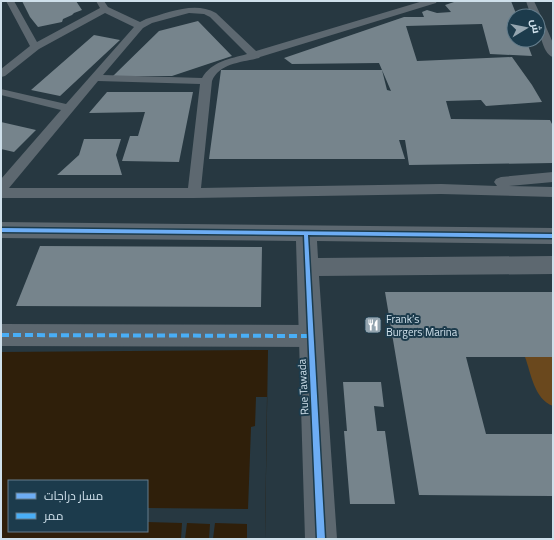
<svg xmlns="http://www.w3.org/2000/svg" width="554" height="540" font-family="'Titillium Web',Cairo,sans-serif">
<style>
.green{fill:#6a481d}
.water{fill:#2f1f0a;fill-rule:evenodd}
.pier{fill:#273841}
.building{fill:#76848c}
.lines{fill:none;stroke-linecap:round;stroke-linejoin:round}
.service{fill:#5d6870;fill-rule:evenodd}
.pedestrian{fill:#5d6870;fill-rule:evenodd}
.minor{fill:#5d6870;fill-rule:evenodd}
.quiet{stroke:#49aef6;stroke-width:4;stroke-dasharray:8 4;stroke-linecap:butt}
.cycleway-casing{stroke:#1c3b4c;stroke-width:3}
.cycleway{fill:#6dadf4;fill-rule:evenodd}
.labels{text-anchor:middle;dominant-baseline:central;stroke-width:4;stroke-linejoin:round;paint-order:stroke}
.poi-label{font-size:11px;fill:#cfe0eb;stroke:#1c3b4c;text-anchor:start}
.street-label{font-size:11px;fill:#cfe0eb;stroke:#1c3b4c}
</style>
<rect width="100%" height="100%" fill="#273841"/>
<path class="green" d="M 525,357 L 553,357 L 553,406 C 534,399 531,373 525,357 Z"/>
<path class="water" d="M 268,350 L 265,539 L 1,539 L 1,352 ZM 9,481 L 147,481 L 147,531 L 9,531 Z"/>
<path class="pier" d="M 256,397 L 267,397 L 265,539 L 247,539 L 247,524 L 215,523 L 213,539 L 209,539 L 210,524 L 187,523 L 185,539 L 181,539 L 182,523 L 147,522 L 147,508 L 248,509 L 251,427 L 255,426 Z"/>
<path class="building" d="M 22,1 L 76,1 L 82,10 L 74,13 L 72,15 L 63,19 L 62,22 L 38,27 L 30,17 Z
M 457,1 L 511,1 L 517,16 L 514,16 L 514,40 L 526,40 L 532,56 L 490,54 L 482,24 L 406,26 L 417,61 L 512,57 L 532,85 L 542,102 L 486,106 L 481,100 L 446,101 L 451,119 L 550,120 L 553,126 L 553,163 L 409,165 L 405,140 L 399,140 L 405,159 L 209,159 L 221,70 L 382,70 L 387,90 L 391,91 L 379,63 L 292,64 L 284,58 L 404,17 L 424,17 L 422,12 L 427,10 L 437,13 L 451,12 L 445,5 Z
M 198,21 L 232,56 L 172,76 L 113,76 L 159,31 Z
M 94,35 L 120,40 L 60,96 L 31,90 Z
M 107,92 L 193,92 L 179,162 L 122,161 L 130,136 L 138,136 L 145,112 L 89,113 Z
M 1,122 L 36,130 L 14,152 L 1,149 Z
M 84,139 L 121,139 L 116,155 L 122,175 L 57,175 L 79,155 Z
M 40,246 L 262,247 L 261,307 L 16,306 Z
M 385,292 L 553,292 L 553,357 L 466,357 L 486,434 L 553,434 L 553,496 L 419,495 Z
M 343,382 L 381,382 L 384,407 L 374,406 L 377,431 L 385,431 L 395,504 L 350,504 L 344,431 L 347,431 Z"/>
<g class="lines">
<path class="service" d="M 6,1 L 14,1 L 37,42 L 100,8 L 96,1 L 104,1 L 108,7 L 140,22 L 146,19 C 168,13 194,1 216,13 L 256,51 L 423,1 L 437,1 L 436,3 L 260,57 L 259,58 C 243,62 219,63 212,81 L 201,188 L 441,184 L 497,186 L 494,182 L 496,179 L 501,177 L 553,172 L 553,182 L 509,186 L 553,187 L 553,197 L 441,194 L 194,198 L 1,198 L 1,179 L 61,110 L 1,95 L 1,89 L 66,104 L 134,27 L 105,13 L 39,49 L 5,76 L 1,77 L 1,69 L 30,46 ZM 189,13 L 204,14 L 210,17 L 247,54 C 230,59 212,61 202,78 L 103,75 L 143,28 L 152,23 ZM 98,81 L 200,84 L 188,188 L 9,188 Z
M 526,1 L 534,1 L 541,16 L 540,18 L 543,20 L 553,43 L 553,57 C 542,54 538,26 538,16 L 531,16 Z"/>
<path class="pedestrian" d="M 1,324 L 311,325 L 320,328 L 323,336 L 320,344 L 311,347 L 1,346 Z"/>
<path class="minor" d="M 1,222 L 553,228 L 553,244 L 317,241 L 318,258 L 553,256 L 553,274 L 319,276 L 337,539 L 305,539 L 296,241 L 1,238 Z"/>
<path class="quiet" d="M 1,335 L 311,336"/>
<g class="cycleway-casing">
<path id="cycleway" d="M 1,228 L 553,234 L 553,238 L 308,235 L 325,539 L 317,539 L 304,235 L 1,232 Z"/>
</g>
<use href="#cycleway" class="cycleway"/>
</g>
<defs>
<g id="restaurant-square" transform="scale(0.9)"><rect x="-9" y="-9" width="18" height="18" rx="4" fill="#94a5b0" stroke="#1c3b4c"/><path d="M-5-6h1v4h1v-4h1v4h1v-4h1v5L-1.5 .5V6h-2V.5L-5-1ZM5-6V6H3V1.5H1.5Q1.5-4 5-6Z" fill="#fff"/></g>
</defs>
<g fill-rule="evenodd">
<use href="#restaurant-square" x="373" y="325"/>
</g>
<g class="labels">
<g class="poi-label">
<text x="386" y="319">Frank’s<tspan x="386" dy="13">Burgers Marina</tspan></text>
</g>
<g class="street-label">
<text transform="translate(303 387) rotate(-93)">Rue Tawada</text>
</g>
</g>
<rect width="554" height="540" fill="none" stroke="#cfe0eb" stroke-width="4"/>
<rect x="8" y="480" width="140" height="52" fill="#1c3b4c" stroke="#647d8c"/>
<rect x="16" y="493" width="20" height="6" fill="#6dadf4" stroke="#647d8c"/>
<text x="44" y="500" font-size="12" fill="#cfe0eb">مسار دراجات</text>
<rect x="16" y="513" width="20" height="6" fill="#49aef6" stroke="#647d8c"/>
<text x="44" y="520" font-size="12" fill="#cfe0eb">ممر</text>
<g transform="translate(526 28) rotate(80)"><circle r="19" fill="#1c3b4c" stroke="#647d8c"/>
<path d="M0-3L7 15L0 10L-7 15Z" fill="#94a5b0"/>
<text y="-6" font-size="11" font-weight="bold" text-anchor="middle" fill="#cfe0eb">ش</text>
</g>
</svg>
